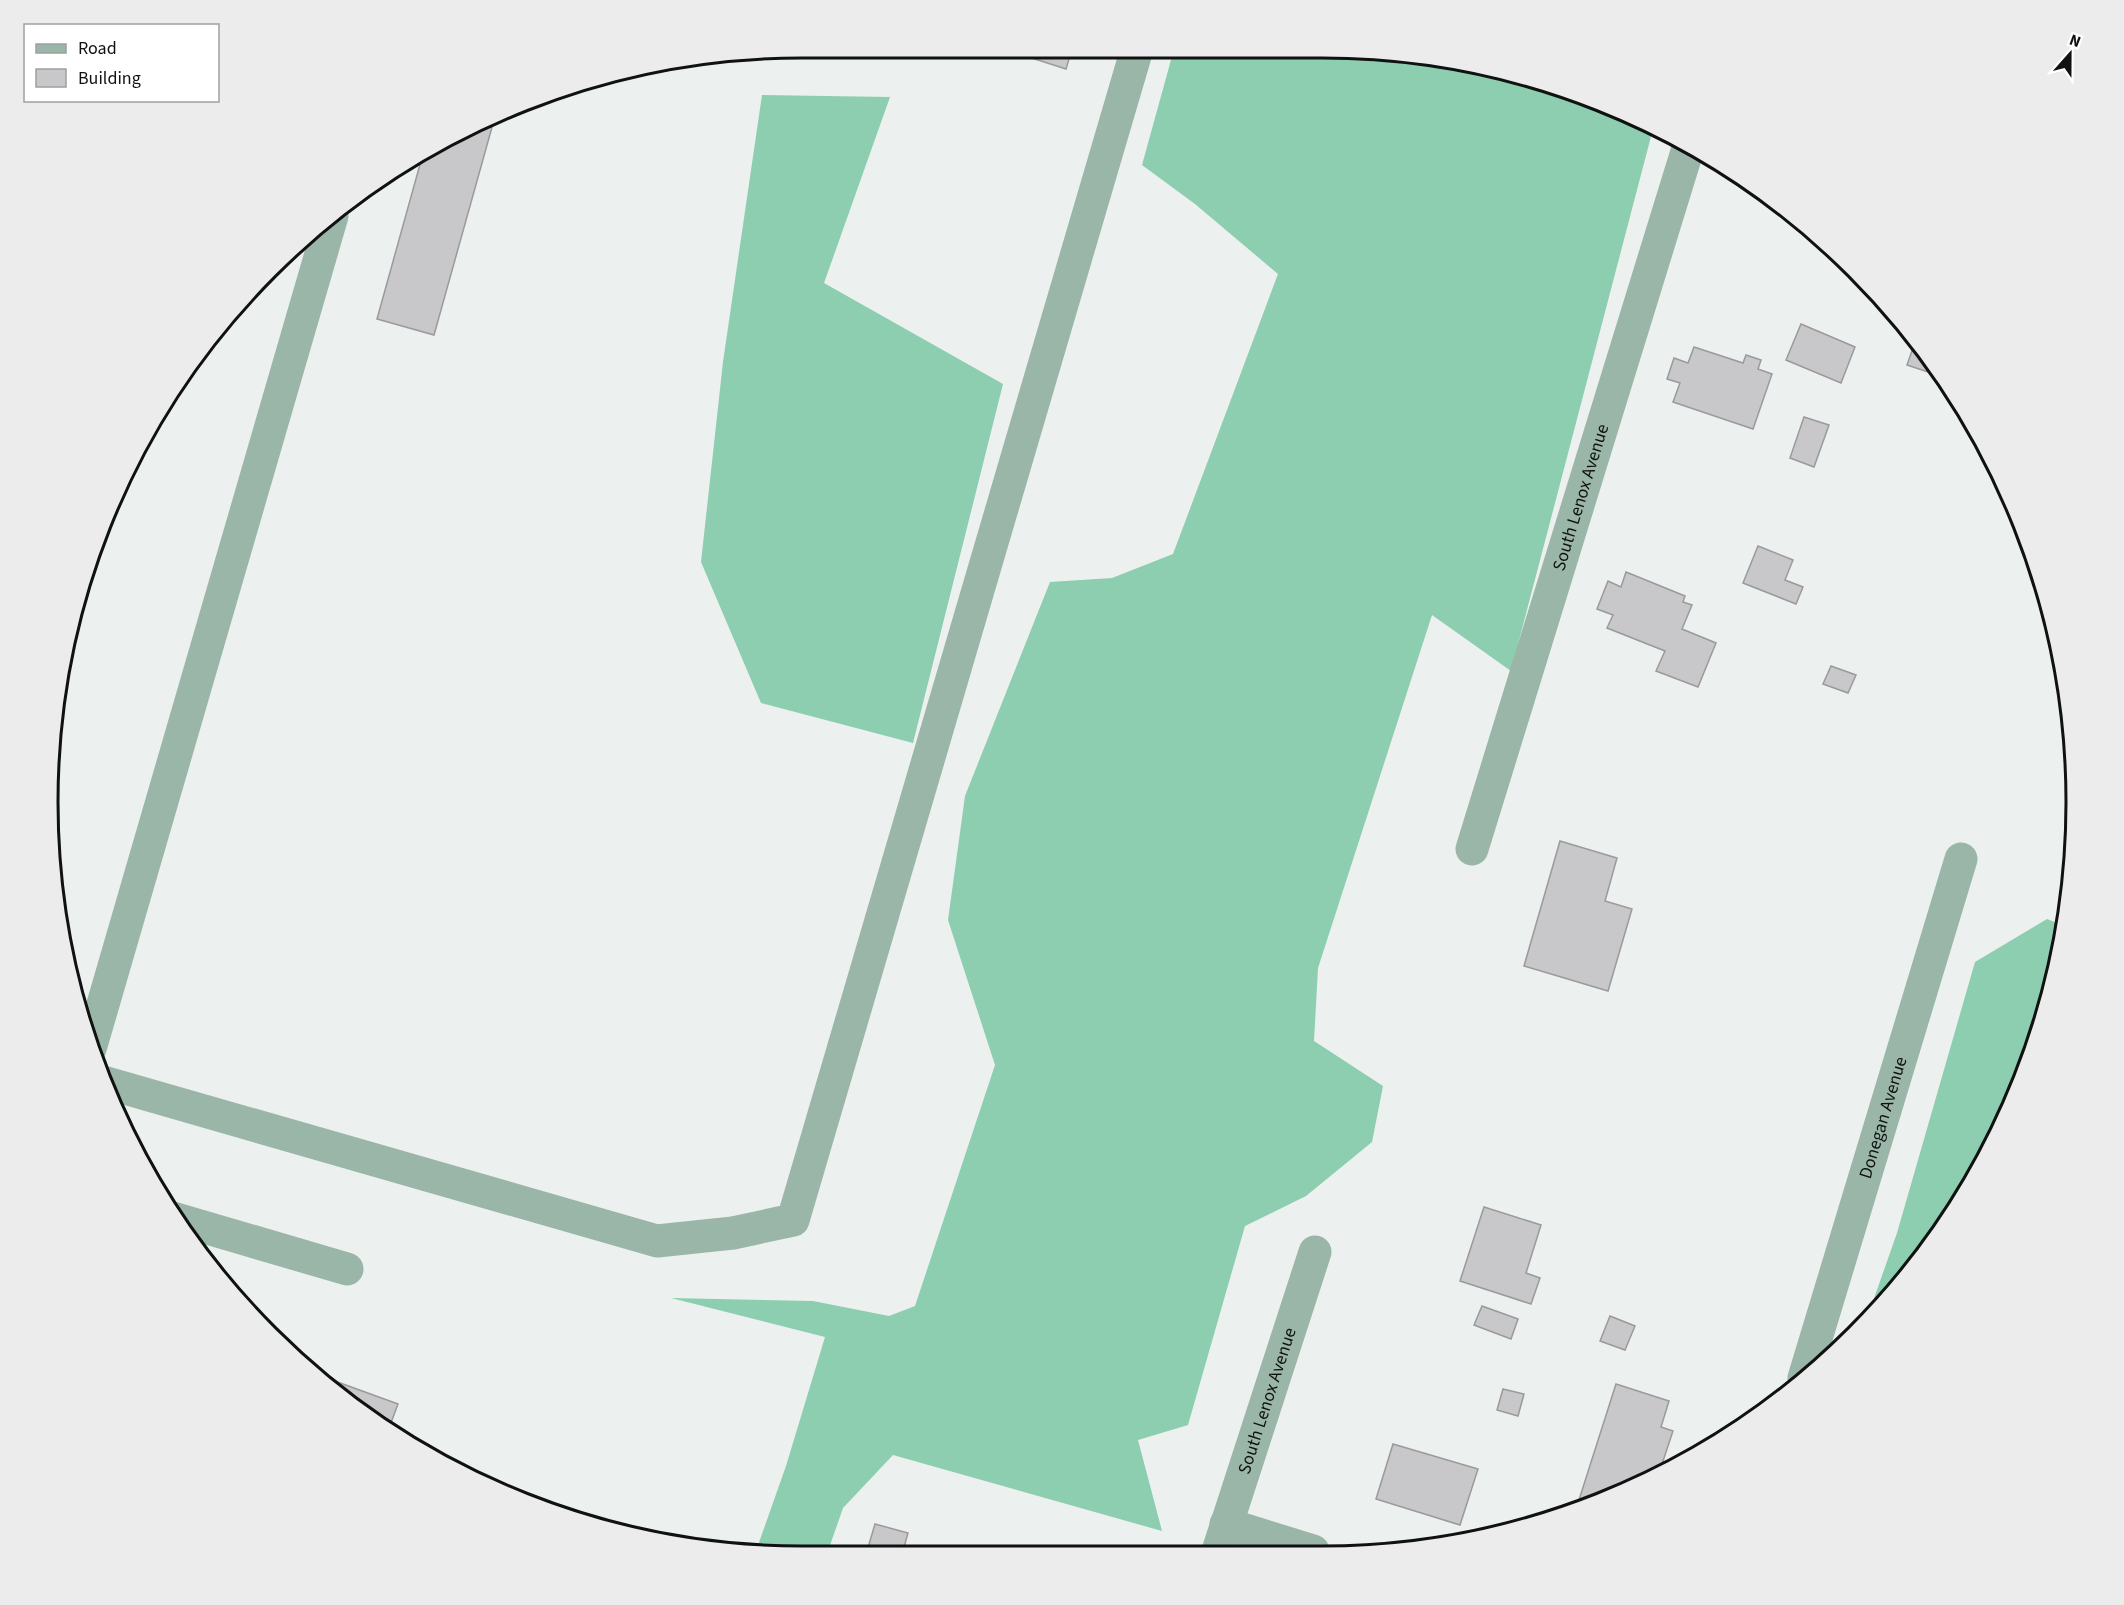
<svg xmlns="http://www.w3.org/2000/svg" width="2124" height="1605" font-family="'Source Sans 3',sans-serif">
<style>
.forest{fill:#8dcdb0}
.building{fill:#c8c7ca;stroke:#9a999c;stroke-width:1.5}
.lines{fill:none;stroke-linecap:round;stroke-linejoin:round}
.minor{stroke:#9ab6a8;stroke-width:33}
.labels{text-anchor:middle;dominant-baseline:central;stroke-width:6;stroke-linejoin:round;paint-order:stroke}
.street-label{font-size:18px;fill:#101111;stroke:#fff}
.rim{fill:none;stroke:#101111;stroke-width:3}
</style>
<rect width="100%" height="100%" fill="#ecf0ee"/>
<path class="forest" d="M 1174,49 L 1371,50 L 1517,74 L 1654,125 L 1511,671 L 1432,615 L 1318,968 L 1314,1041 L 1383,1086 L 1372,1142 L 1306,1196 L 1245,1226 L 1188,1425 L 1138,1440 L 1162,1531 L 893,1455 L 843,1508 L 828,1551 L 756,1551 L 786,1466 L 825,1337 L 671,1298 L 813,1301 L 889,1316 L 915,1306 L 995,1065 L 948,920 L 965,796 L 1050,582 L 1112,578 L 1173,554 L 1278,274 L 1195,204 L 1142,165 Z
M 762,95 L 890,97 L 824,283 L 1003,384 L 913,743 L 761,703 L 701,562 L 723,362 Z
M 2047,919 L 2064,926 L 2062,949 L 2019,1091 L 1949,1221 L 1865,1324 L 1897,1233 L 1975,962 Z"/>
<path class="building" d="M 1010,49 L 1072,49 L 1066,69 L 1010,51 Z
M 494,120 L 434,335 L 377,319 L 424,150 Z
M 1801,324 L 1855,347 L 1841,383 L 1786,360 Z
M 1915,342 L 1943,377 L 1907,365 Z
M 1694,347 L 1743,363 L 1746,355 L 1761,360 L 1758,369 L 1772,374 L 1753,429 L 1673,402 L 1680,383 L 1667,379 L 1674,358 L 1688,363 Z
M 1804,417 L 1829,425 L 1814,467 L 1790,458 Z
M 1758,546 L 1793,560 L 1785,580 L 1803,587 L 1796,604 L 1743,583 Z
M 1626,572 L 1685,596 L 1683,602 L 1692,605 L 1682,629 L 1716,643 L 1698,687 L 1656,671 L 1665,651 L 1607,628 L 1613,615 L 1597,609 L 1608,581 L 1621,587 Z
M 1831,666 L 1856,675 L 1848,693 L 1823,684 Z
M 1560,841 L 1617,858 L 1605,901 L 1632,909 L 1608,991 L 1524,966 Z
M 1484,1207 L 1541,1225 L 1526,1273 L 1540,1278 L 1531,1304 L 1460,1281 Z
M 1482,1306 L 1518,1319 L 1511,1339 L 1474,1325 Z
M 1610,1316 L 1635,1326 L 1625,1350 L 1600,1341 Z
M 321,1376 L 398,1404 L 389,1428 Z
M 1616,1384 L 1669,1401 L 1661,1427 L 1673,1431 L 1659,1473 L 1610,1500 L 1586,1506 L 1578,1503 Z
M 1503,1389 L 1524,1394 L 1518,1416 L 1497,1410 Z
M 1393,1444 L 1478,1469 L 1460,1525 L 1376,1499 Z
M 875,1524 L 908,1533 L 903,1551 L 867,1551 Z"/>
<g class="lines">
<g class="minor">
<path id="s1" d="M 1472,849 L 1689,145"/>
<path d="M 90,1049 L 332,216"/>
<path d="M 107,1083 L 657,1241 L 733,1233 L 793,1220 L 1137,49"/>
<path d="M 173,1218 L 347,1269"/>
<path id="s2" d="M 1804,1378 L 1961,859"/>
<path d="M 1226,1524 L 1313,1551"/>
<path id="s3" d="M 1218,1551 L 1315,1252"/>
</g>
</g>
<g class="labels">
<g class="street-label">
<text stroke="none"><textPath href="#s1" startOffset="368">South Lenox Avenue</textPath></text>
<text stroke="none"><textPath href="#s2" startOffset="272">Donegan Avenue</textPath></text>
<text stroke="none"><textPath href="#s3" startOffset="158">South Lenox Avenue</textPath></text>
</g>
</g>
<path d="M0 0H2124V1605H0ZM802 58H1322A744 744 0 0 1 2066 802V802A744 744 0 0 1 1322 1546H802A744 744 0 0 1 58 802V802A744 744 0 0 1 802 58Z" fill="#ececec" fill-rule="evenodd"/>
<path class="rim" d="M802 58H1322A744 744 0 0 1 2066 802V802A744 744 0 0 1 1322 1546H802A744 744 0 0 1 58 802V802A744 744 0 0 1 802 58Z"/>
<rect x="24" y="24" width="195" height="78" fill="#ffffff" stroke="#9fa0a0" stroke-width="1.5"/>
<rect x="36" y="44" width="30" height="9" fill="#9ab6a8" stroke="#9fa0a0" stroke-width="1.5"/>
<text x="78" y="54" font-size="18" fill="#101111">Road</text>
<rect x="36" y="69" width="30" height="18" fill="#c8c7ca" stroke="#9fa0a0" stroke-width="1.5"/>
<text x="78" y="84" font-size="18" fill="#101111">Building</text>
<g transform="translate(2070 54) rotate(21)" stroke="#ffffff" stroke-width="4.5" paint-order="stroke">
<path d="M0-4.5L10 22L0 15L-10 22Z" fill="#101111"/>
<text y="-9" font-size="16" font-weight="bold" text-anchor="middle" fill="#101111">N</text>
</g>
</svg>
